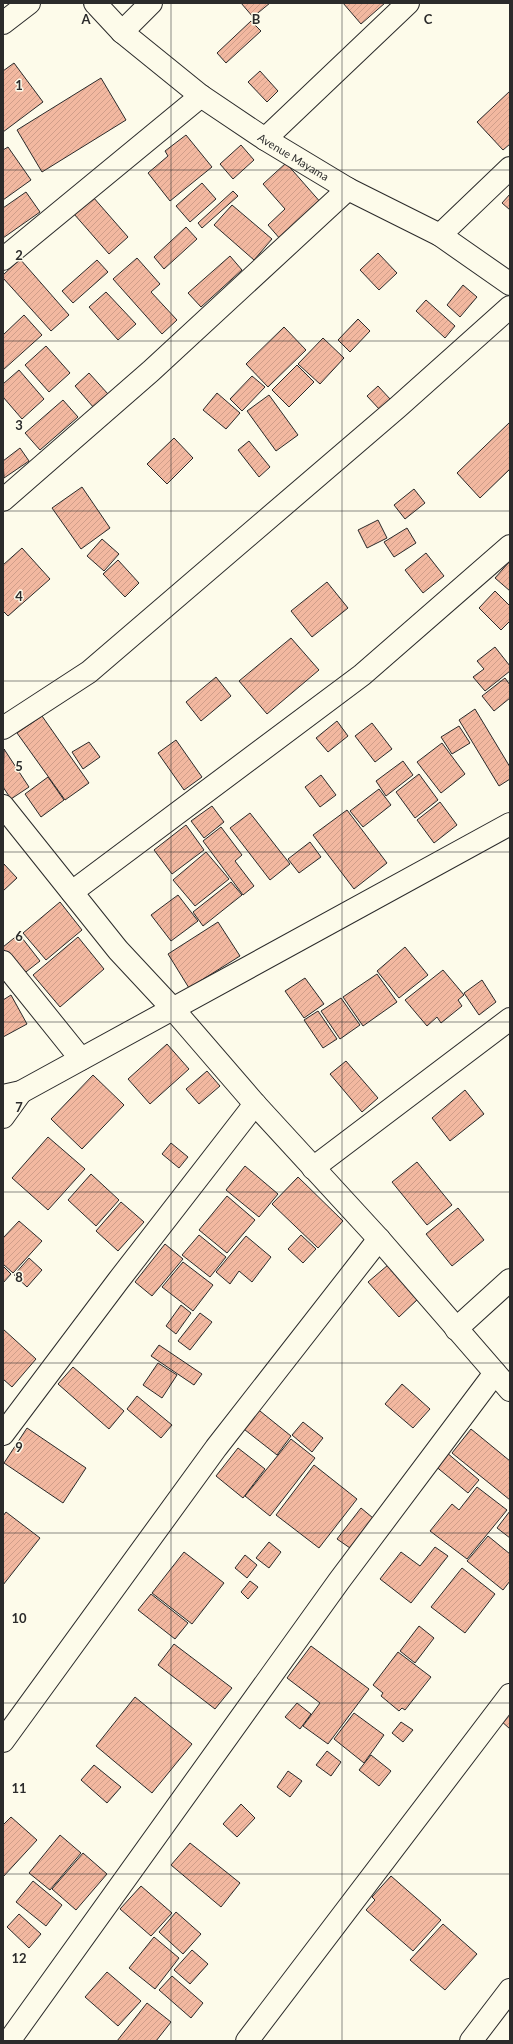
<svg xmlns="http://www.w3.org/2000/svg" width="513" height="2044" font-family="Lato,sans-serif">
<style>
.building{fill:url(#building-hatch);stroke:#2b2b2b}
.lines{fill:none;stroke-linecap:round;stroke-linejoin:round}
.minor-casing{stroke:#2b2b2b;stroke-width:24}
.minor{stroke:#fdfbea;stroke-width:22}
.grid{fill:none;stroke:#2b2b2b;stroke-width:1;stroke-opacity:0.55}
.labels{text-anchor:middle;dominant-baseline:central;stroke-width:3;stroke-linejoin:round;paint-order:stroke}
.street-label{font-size:11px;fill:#2b2b2b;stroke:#fdfbea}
.grid-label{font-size:13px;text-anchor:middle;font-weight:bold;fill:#2b2b2b;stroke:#fdfbea;stroke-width:3;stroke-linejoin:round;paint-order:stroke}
</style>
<defs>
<pattern id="building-hatch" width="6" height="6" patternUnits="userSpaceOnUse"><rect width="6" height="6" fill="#f2b8a0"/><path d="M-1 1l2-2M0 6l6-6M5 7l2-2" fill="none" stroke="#d09e8a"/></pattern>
</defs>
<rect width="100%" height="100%" fill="#fdfbea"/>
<path class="building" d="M 241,3 L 270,3 L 253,17 Z
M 343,3 L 385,3 L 361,24 Z
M 251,21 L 261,31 L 226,63 L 217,53 Z
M 14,63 L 43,102 L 3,132 L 3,71 Z
M 260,71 L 278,91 L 267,102 L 248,82 Z
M 101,78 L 126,120 L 42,172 L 17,130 Z
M 510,91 L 510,144 L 503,150 L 477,122 Z
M 186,135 L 212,167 L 170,201 L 148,173 L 168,156 L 165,151 Z
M 241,145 L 254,160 L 233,179 L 220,164 Z
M 8,147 L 31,180 L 3,200 L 3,150 Z
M 286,163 L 322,204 L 281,240 L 268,225 L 285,209 L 263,184 Z
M 202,183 L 216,199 L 190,222 L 176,206 Z
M 233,191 L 238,196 L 202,228 L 198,223 Z
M 26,192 L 40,212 L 3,238 L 3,208 Z
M 510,194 L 510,210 L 502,203 Z
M 93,197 L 128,237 L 109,254 L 74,214 Z
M 232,205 L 272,239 L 254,260 L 214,225 Z
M 186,227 L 197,239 L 164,269 L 154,257 Z
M 378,253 L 397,273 L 379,290 L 360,270 Z
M 230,256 L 242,270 L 201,307 L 188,293 Z
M 137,258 L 160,284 L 151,292 L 177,320 L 162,334 L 113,279 Z
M 20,259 L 69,315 L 51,331 L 3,278 L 3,275 Z
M 97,260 L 108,272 L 73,303 L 62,291 Z
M 463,285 L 477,297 L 460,317 L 447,305 Z
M 106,292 L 136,324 L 118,340 L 89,307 Z
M 426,300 L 455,326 L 445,338 L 416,311 Z
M 24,315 L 42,335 L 3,370 L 3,335 Z
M 358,319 L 370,331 L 350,352 L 338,340 Z
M 284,327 L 306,350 L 268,387 L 246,364 Z
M 323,338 L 344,358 L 320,384 L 298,364 Z
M 46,346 L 70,373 L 49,392 L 25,365 Z
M 297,365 L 314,382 L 289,407 L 272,390 Z
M 19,370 L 44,399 L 22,419 L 3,397 L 3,384 Z
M 89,373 L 108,394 L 94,408 L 75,386 Z
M 252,376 L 265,387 L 242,411 L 230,399 Z
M 378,386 L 391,400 L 380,410 L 367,396 Z
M 217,393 L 240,413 L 226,429 L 203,410 Z
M 269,395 L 298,435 L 276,451 L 247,411 Z
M 63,400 L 78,417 L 40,450 L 25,433 Z
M 510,422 L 510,469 L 480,498 L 457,473 Z
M 174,438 L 193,458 L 167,484 L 147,464 Z
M 249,441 L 270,467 L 259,477 L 238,450 Z
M 20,448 L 29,461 L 4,478 L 3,461 Z
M 82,487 L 110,528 L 81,549 L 52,508 Z
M 414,489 L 425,503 L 405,519 L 394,505 Z
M 378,520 L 387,538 L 367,548 L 358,530 Z
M 407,528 L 416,543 L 394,557 L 384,542 Z
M 102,539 L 119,554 L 104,571 L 87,556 Z
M 22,548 L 50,579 L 8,616 L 3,611 L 3,565 Z
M 426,553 L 444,576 L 423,593 L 405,570 Z
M 118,560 L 139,583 L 125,597 L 103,574 Z
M 510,561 L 510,591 L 495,578 Z
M 327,582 L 348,608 L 312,637 L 291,611 Z
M 495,591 L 510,606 L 510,621 L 501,630 L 479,608 Z
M 291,638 L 319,670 L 267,714 L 239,681 Z
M 495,647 L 510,666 L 510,671 L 485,691 L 473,677 L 484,669 L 477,661 Z
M 216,677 L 231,696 L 201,721 L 186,702 Z
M 505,678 L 510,685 L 510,698 L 494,711 L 482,696 Z
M 475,709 L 510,767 L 510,779 L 499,786 L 459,720 Z
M 42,716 L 89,783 L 65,800 L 17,733 Z
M 337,721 L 348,736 L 328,752 L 316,738 Z
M 372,723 L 392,749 L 375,762 L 355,736 Z
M 459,726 L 470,743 L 452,754 L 441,737 Z
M 176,740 L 202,777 L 184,790 L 158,753 Z
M 89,742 L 100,757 L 83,769 L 72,752 Z
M 442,743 L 465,774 L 441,793 L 417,762 Z
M 4,749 L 29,787 L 11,799 L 3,787 Z
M 403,761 L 413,775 L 386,796 L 376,781 Z
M 419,774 L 438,800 L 415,818 L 396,792 Z
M 321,775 L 336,795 L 320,807 L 305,787 Z
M 48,777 L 64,800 L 41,817 L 25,794 Z
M 379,789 L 391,805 L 363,827 L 350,811 Z
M 440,802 L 457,825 L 434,843 L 417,820 Z
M 212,806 L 224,822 L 204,838 L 191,821 Z
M 347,810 L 387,863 L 354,889 L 313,835 Z
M 250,813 L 290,864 L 270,880 L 230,828 Z
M 186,825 L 204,850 L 172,874 L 154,850 Z
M 221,827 L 242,855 L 235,861 L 254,886 L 243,895 L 203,841 Z
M 310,842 L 321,857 L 299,873 L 288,859 Z
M 206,852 L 229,879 L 195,906 L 173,880 Z
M 4,864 L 17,878 L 3,891 L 3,866 Z
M 231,882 L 242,895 L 203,926 L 193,912 Z
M 178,895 L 198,921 L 171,941 L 151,915 Z
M 60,902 L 82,930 L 46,960 L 23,933 Z
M 218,922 L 240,956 L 189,988 L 168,954 Z
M 19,934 L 40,961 L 22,975 L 3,950 L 3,947 Z
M 78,937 L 104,969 L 60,1007 L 33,975 Z
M 405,947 L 428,975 L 399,998 L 377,971 Z
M 443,970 L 464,995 L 458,1000 L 462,1006 L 441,1023 L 437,1017 L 427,1026 L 405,1000 Z
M 377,974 L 397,1002 L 363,1026 L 343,997 Z
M 305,978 L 324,1004 L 304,1018 L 285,991 Z
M 482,980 L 496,1002 L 479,1015 L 464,993 Z
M 11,995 L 27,1024 L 3,1037 L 3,1000 Z
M 341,998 L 360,1025 L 340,1039 L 321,1011 Z
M 318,1011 L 337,1039 L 323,1048 L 304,1020 Z
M 167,1044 L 189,1069 L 150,1104 L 128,1079 Z
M 346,1061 L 378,1098 L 362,1112 L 330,1074 Z
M 207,1071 L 220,1086 L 199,1104 L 186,1089 Z
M 93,1075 L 124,1105 L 82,1149 L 51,1119 Z
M 465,1090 L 484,1114 L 450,1141 L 432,1118 Z
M 48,1137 L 85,1169 L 48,1210 L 12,1178 Z
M 171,1143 L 188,1157 L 179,1168 L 162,1154 Z
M 417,1162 L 452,1205 L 427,1225 L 392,1182 Z
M 245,1166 L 278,1194 L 259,1217 L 226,1190 Z
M 91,1174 L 119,1200 L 96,1226 L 68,1200 Z
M 298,1177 L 343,1221 L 318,1248 L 272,1204 Z
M 227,1196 L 255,1220 L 227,1253 L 199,1230 Z
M 121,1202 L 144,1222 L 118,1251 L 96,1231 Z
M 458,1208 L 484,1240 L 452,1266 L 426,1234 Z
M 19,1221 L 42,1241 L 13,1273 L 3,1264 L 3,1238 Z
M 199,1235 L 226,1257 L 210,1277 L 182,1255 Z
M 301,1235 L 316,1249 L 303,1263 L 288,1249 Z
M 246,1236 L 271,1257 L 252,1282 L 239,1271 L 230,1284 L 216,1272 Z
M 165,1244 L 183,1259 L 152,1296 L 135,1282 Z
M 29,1258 L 42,1270 L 27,1287 L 14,1275 Z
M 183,1262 L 213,1285 L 193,1311 L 162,1287 Z
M 388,1265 L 418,1299 L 399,1317 L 368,1282 Z
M 3,1266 L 11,1274 L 3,1283 Z
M 181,1305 L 191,1313 L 176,1334 L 166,1326 Z
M 200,1313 L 212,1322 L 190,1350 L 178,1341 Z
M 3,1329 L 36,1359 L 12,1387 L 3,1379 Z
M 159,1345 L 202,1374 L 194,1385 L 151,1356 Z
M 158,1363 L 177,1375 L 162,1398 L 143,1385 Z
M 73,1367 L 124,1411 L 109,1429 L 58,1384 Z
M 402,1384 L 430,1409 L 413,1428 L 385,1404 Z
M 137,1396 L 172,1425 L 161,1438 L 127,1409 Z
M 255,1407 L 291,1436 L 277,1455 L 240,1426 Z
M 303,1422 L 323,1438 L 312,1452 L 292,1435 Z
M 27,1428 L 86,1468 L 63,1503 L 4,1463 Z
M 471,1429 L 510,1461 L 510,1500 L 452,1453 Z
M 291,1439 L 315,1458 L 270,1516 L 245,1496 Z
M 238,1448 L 265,1469 L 243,1498 L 216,1476 Z
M 446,1452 L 479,1480 L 468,1493 L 434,1465 Z
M 314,1465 L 357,1499 L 319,1548 L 276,1515 Z
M 477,1487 L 507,1510 L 467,1559 L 430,1531 L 452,1504 L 459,1510 Z
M 361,1508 L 373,1518 L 350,1548 L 337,1539 Z
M 510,1511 L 510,1538 L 497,1528 Z
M 6,1512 L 40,1538 L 3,1585 L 3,1516 Z
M 488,1536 L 510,1554 L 510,1581 L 503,1590 L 467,1561 Z
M 269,1542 L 281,1552 L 269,1568 L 256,1558 Z
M 435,1547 L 448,1556 L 411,1603 L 380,1579 L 401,1552 L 420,1566 Z
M 184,1552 L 224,1583 L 192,1624 L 152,1593 Z
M 245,1555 L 257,1565 L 247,1578 L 235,1568 Z
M 462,1568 L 495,1594 L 465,1633 L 431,1607 Z
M 250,1581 L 258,1587 L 248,1599 L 241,1592 Z
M 151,1594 L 188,1623 L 175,1639 L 138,1610 Z
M 419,1626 L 434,1638 L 415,1663 L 400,1651 Z
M 174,1644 L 232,1688 L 215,1709 L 158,1665 Z
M 311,1646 L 369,1689 L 328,1744 L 303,1726 L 320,1703 L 287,1678 Z
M 398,1652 L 431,1677 L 405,1710 L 402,1708 L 399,1711 L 381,1696 L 383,1693 L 373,1685 Z
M 135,1697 L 192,1744 L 152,1793 L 96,1746 Z
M 297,1703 L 311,1714 L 300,1729 L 285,1717 Z
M 510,1709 L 510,1729 L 500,1720 Z
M 354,1713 L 384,1735 L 364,1763 L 334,1739 Z
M 401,1722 L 413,1730 L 403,1742 L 392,1733 Z
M 327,1751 L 341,1762 L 331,1776 L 316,1765 Z
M 371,1755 L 391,1771 L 379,1786 L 359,1770 Z
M 94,1765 L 121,1787 L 107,1803 L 81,1780 Z
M 288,1771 L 302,1781 L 290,1797 L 277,1787 Z
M 241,1804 L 255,1818 L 237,1837 L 223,1824 Z
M 11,1817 L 37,1840 L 3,1877 L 3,1825 Z
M 60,1835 L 81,1853 L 50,1890 L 29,1873 Z
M 190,1843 L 240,1883 L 221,1907 L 171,1865 Z
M 83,1853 L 107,1874 L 76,1910 L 52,1889 Z
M 391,1876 L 441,1920 L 413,1951 L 366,1910 L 375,1900 L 372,1897 Z
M 33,1881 L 62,1905 L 46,1926 L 16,1902 Z
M 141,1886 L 172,1913 L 151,1936 L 120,1909 Z
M 176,1912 L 201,1934 L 183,1954 L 159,1932 Z
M 19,1914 L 41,1934 L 29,1948 L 7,1927 Z
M 443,1924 L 477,1954 L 445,1990 L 410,1960 Z
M 154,1937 L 179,1958 L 155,1989 L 129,1968 Z
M 192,1950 L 208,1964 L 190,1984 L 174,1970 Z
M 107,1972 L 141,2001 L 118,2026 L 85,1997 Z
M 172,1976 L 203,2003 L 191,2018 L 159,1990 Z
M 147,2003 L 171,2022 L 156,2041 L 117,2041 Z"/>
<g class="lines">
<g class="minor-casing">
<g id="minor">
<path id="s1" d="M 95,3 L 122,32 L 201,96 L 265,139 L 348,189 L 440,235 L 510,284"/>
<path d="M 3,23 L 29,3"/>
<path d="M 122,32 L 151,3"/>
<path d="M 265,139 L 408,3"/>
<path d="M 440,235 L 510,168"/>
<path d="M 3,259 L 201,96"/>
<path d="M 3,500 L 151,371 L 348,189"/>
<path d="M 3,728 L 89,672 L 398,407 L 510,307"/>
<path d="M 3,806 L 118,950 L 173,1009 L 255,1104 L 379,1239 L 510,1390"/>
<path d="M 72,892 L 362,675 L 510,546"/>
<path d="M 3,962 L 81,1059"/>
<path d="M 3,1096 L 21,1092 L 510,824"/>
<path d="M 3,1117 L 21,1092"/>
<path d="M 313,1168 L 510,1019"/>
<path d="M 456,1329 L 510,1280"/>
<path d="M 3,1434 L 118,1281 L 255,1104"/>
<path d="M 3,1741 L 216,1448 L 379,1239"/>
<path d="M 9,2041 L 339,1581 L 495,1373"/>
<path d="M 247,2041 L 510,1695"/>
<path d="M 471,2041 L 510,1990"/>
</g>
</g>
<use href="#minor" class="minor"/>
</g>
<path class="grid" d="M 171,3 L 171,2041M 342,3 L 342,2041M 3,170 L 510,170M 3,341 L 510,341M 3,511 L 510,511M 3,681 L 510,681M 3,852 L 510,852M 3,1022 L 510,1022M 3,1192 L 510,1192M 3,1363 L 510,1363M 3,1533 L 510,1533M 3,1703 L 510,1703M 3,1874 L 510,1874"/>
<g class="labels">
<g class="street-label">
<text stroke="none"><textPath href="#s1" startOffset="252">Avenue Mayama</textPath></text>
</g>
</g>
<g class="grid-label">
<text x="86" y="24">A</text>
<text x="256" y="24">B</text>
<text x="428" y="24">C</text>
<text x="19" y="90">1</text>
<text x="19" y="260">2</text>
<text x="19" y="430">3</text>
<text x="19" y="601">4</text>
<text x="19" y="771">5</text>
<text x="19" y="941">6</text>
<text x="19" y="1112">7</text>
<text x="19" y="1282">8</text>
<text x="19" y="1452">9</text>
<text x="19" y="1623">10</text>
<text x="19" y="1793">11</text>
<text x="19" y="1963">12</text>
</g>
<rect width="513" height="2044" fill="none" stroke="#2b2b2b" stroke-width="8"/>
</svg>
